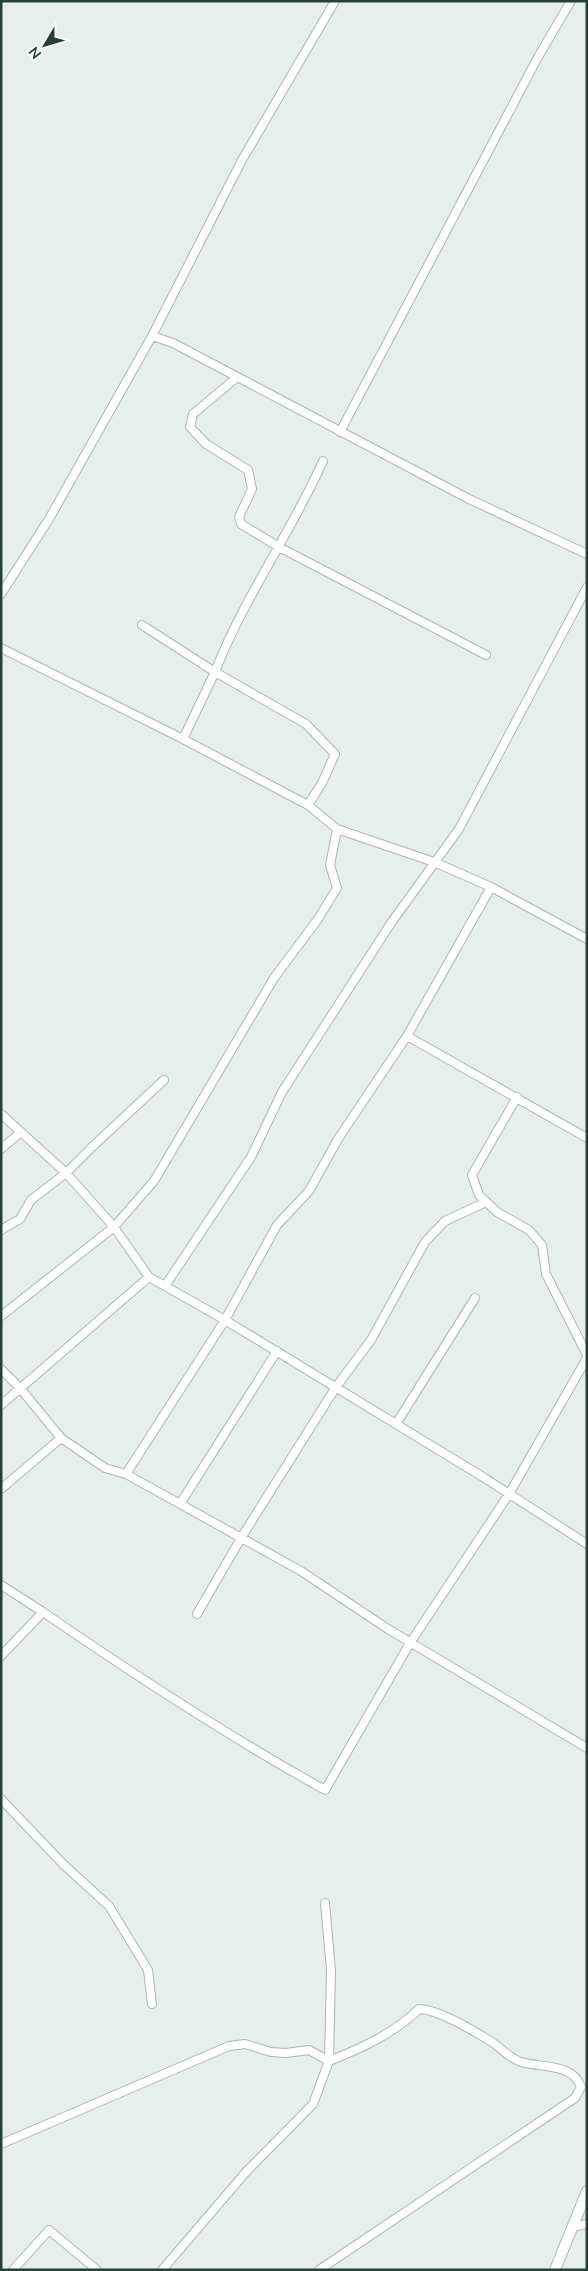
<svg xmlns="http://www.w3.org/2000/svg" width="588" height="2271" font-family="'Nunito Sans',sans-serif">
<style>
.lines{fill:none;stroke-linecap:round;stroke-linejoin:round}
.minor-casing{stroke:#a8b8b2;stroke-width:10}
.secondary-casing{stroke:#a4bbb3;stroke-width:12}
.minor{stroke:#fff;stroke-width:8}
.secondary{stroke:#fff;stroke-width:10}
</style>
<rect width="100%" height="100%" fill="#e6efeb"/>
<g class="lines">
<g class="minor-casing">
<path id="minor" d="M 152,336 L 173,343 L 469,499 L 587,554
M 236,378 L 193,414 L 190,427 L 206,444 L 248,470 L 252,489 L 239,517 L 241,524 L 279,547 L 486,655
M 340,432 L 538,57 L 571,1
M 1,594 L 49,519 L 152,336 L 242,160 L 335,1
M 142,625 L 215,672 L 183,739
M 1,648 L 183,739 L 308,805 L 337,829 L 330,865 L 337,888 L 318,919 L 274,978 L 154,1181 L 114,1227 L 1,1316
M 308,805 L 322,783 L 335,754 L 306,724 L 215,672 C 243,599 291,533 323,461
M 337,829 L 434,862 L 491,887 L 587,939
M 407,1036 L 587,1138
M 517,1097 L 472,1175 L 479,1195 L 497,1212 L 529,1230 L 542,1245 L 546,1274 L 587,1355
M 1,1114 L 66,1173 L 114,1227 L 149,1277 L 225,1320 L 483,1477 L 587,1544
M 1,1149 L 21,1132
M 1,1230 L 20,1219 L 31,1200 L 66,1173 L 92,1147 L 164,1080
M 165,1286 L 251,1157 L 282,1092 L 391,923 L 459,829 L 587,587
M 1,1369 L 20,1388 L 61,1438 L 105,1468 L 126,1474 L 301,1571 L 388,1629 L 587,1748
M 1,1405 L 149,1277
M 396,1424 L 475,1298
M 126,1474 L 225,1320 L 277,1225 L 309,1191 L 338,1139 L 407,1036 L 491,887
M 1,1489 L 61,1438
M 180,1504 L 277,1351
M 1,1585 L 43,1612
M 197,1614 L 241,1538 L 336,1387 L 371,1340 L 425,1242 L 445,1221 L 486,1202
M 1,1656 L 43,1612 C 136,1676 226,1735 325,1790 L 410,1643 L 509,1494 L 587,1358
M 1,1799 L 63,1864 L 109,1906 L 148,1970 L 152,2004
M 1,2144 L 229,2046 L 245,2044 L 271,2052 L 286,2053 L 309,2050 L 329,2061 C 362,2048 393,2034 419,2009 C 437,2009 476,2032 492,2042 C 502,2049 509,2058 521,2062 C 541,2068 573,2063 581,2087 L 575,2098 L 319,2270
M 572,2227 L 587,2224
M 13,2270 L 49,2230 L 97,2270
M 162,2270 L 246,2172 L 313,2104 L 329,2061 L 331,1970 L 325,1903"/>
</g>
<g class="secondary-casing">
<path id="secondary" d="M 555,2270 L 587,2191"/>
</g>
<use href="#minor" class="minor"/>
<use href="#secondary" class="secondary"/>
</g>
<rect width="588" height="2271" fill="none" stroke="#24423a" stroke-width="5"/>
<g transform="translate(45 45) rotate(232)" stroke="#f7fbf9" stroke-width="4" paint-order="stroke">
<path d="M0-4L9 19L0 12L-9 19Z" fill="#24423a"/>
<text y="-8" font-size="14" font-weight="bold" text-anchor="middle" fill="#24423a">N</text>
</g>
</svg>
